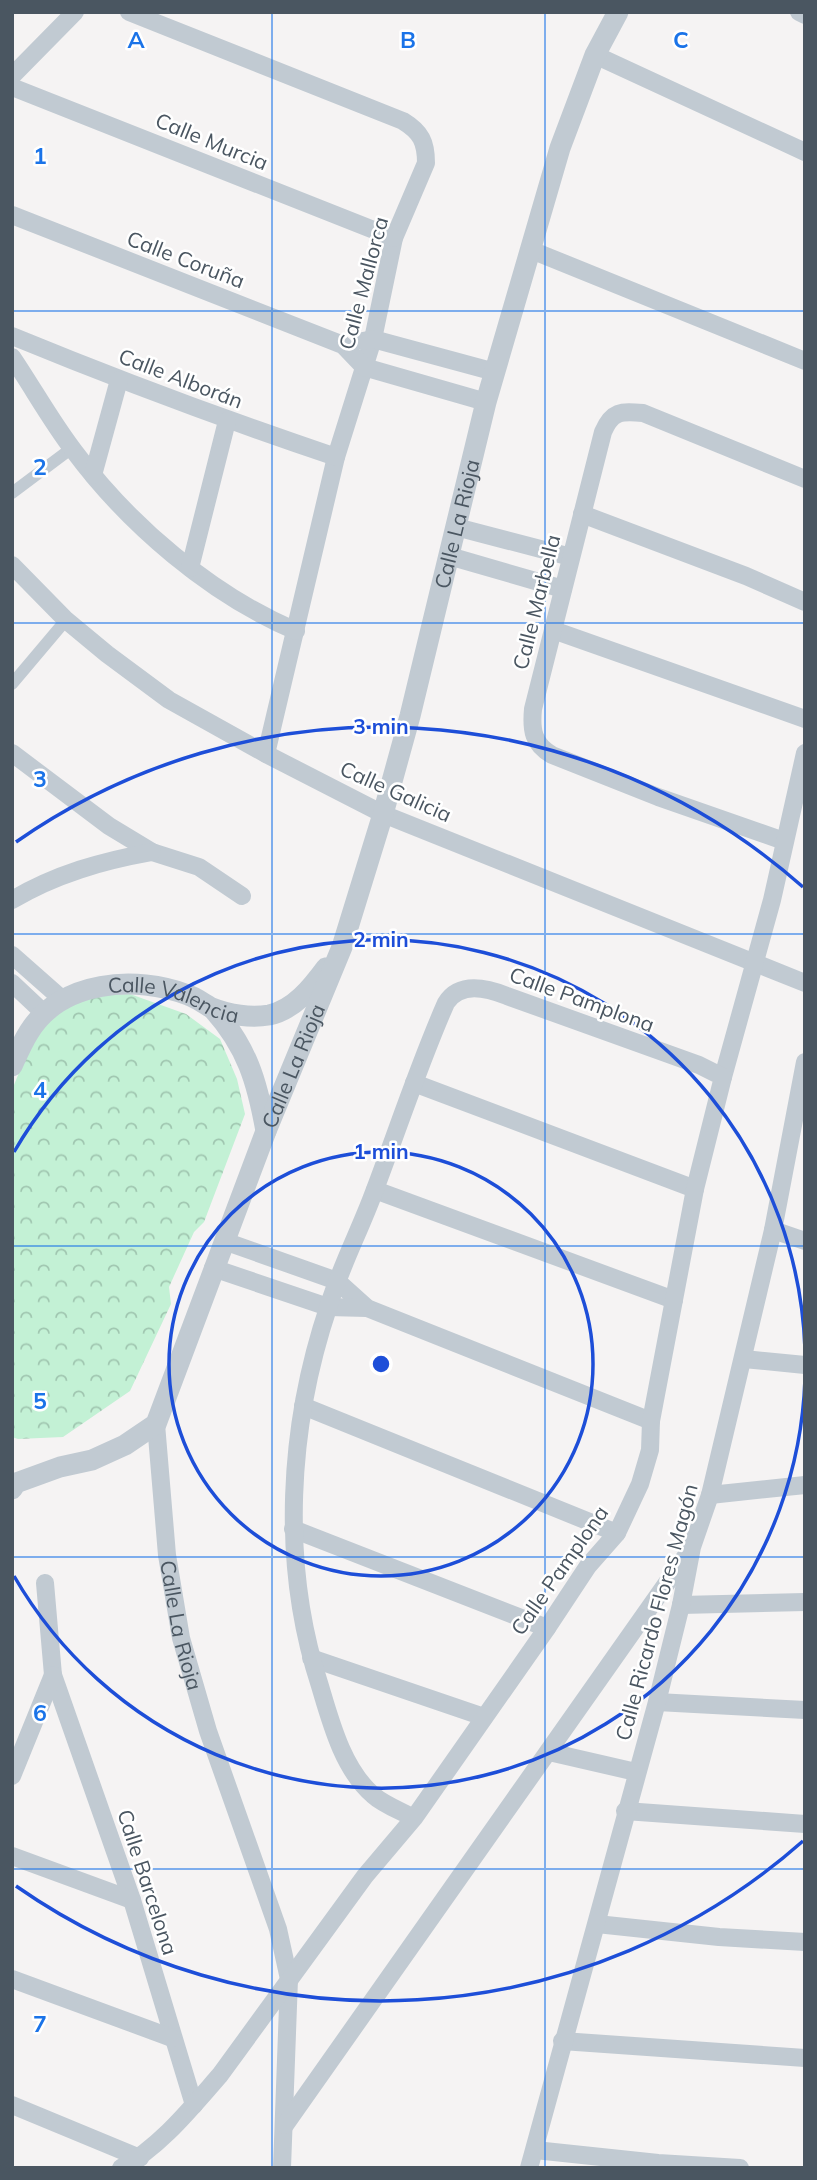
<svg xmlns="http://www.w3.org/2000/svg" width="817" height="2180" font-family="Mulish,sans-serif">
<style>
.forest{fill:url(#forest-crowns)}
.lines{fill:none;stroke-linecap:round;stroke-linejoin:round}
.pedestrian{stroke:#c1cad2;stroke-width:12}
.minor{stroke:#c1cad2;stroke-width:18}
.tertiary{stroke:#c1cad2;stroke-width:21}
.grid{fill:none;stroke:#1a73e8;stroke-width:2;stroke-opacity:0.55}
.ring{fill:none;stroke:#1d4ed8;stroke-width:3.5}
.labels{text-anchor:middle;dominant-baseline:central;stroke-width:5;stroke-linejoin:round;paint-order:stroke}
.street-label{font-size:21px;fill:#4a5661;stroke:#fff}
.grid-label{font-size:23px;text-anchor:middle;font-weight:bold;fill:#1a73e8;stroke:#fff;stroke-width:5;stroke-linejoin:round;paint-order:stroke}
.centre{fill:#1d4ed8;stroke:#fff;stroke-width:3.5}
.ring-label{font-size:21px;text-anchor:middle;font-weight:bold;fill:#1d4ed8;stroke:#fff;stroke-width:5;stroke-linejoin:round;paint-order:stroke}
</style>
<defs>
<pattern id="forest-crowns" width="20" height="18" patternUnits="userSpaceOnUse" patternTransform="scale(1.75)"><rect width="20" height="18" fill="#c3f1d5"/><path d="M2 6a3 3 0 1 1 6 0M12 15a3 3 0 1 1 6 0" fill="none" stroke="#a0c6b0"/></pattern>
</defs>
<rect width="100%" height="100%" fill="#f5f3f3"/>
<path class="forest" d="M 130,994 L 186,1014 L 220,1039 L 237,1079 L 245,1114 L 204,1222 L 194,1232 L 169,1287 L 171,1304 L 130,1391 L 63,1437 L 18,1439 L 12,1437 L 12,1090 L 36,1030 L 78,996 Z"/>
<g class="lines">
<path class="pedestrian" d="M 12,493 L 72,448
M 12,684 L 66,620"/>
<g class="minor">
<path d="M 129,12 L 403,121 C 421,132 426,142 426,163 L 394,238 L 373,339 L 336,457 L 266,754"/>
<path d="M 799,12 L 805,15"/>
<path d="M 595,55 L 805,152"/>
<path d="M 12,76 L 75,12"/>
<path d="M 12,87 L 394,238"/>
<path d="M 12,215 L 343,345 L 364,367 L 486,402"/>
<path d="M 531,250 L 805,361"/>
<path d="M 12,336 C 119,380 226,420 336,457"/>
<path d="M 363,341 L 373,339 L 495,372"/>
<path d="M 12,357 C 33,388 51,421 74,451 C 129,525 211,595 296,631"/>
<path d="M 93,475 L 119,380"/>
<path d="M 582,514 L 746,576 L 805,602"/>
<path d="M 456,527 L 571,557"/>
<path d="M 449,556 L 563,589"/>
<path d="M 12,565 L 66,620 L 107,654 L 169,700 L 266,754 L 383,814 L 805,983"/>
<path d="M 190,568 L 227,421"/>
<path d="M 553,630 L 805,719"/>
<path d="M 12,753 L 109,826 L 152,852 L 199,867 L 242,896"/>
<path d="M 784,841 L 658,797 L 552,755 C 533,744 531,730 533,709 L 603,432 C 612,411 621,411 643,413 L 805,479"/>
<path d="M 12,900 C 56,874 102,861 152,852"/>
<path d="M 12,955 L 63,1000"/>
<path d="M 12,983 L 45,1014"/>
<path d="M 723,1077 L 772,900 L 805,753"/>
<path d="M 414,1083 L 695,1189"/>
<path d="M 375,1190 L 674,1300"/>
<path d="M 773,1230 L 805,1241"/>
<path d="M 224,1241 L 337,1281 L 367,1308 L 651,1421"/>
<path d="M 213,1268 L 328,1307 L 367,1308"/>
<path d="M 744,1359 L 805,1365"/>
<path d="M 303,1406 L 617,1533"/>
<path id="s1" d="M 156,1424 L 167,1555 L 181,1638 L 208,1731 L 278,1929 L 289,1979 L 282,2168"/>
<path d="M 710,1495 L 805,1485"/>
<path d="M 293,1529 L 547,1628"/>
<path d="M 45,1583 L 53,1675 L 132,1900 L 194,2105"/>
<path d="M 681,1605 L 805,1602"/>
<path d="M 311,1658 L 484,1717"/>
<path d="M 657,1702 L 805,1710"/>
<path d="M 549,1752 L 636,1772"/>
<path d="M 12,1776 L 53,1675"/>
<path d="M 625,1811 L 805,1824"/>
<path d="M 12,1856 L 132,1900"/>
<path d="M 597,1924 L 719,1937 L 805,1942"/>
<path d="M 12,1979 L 172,2038"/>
<path d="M 562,2041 L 805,2058"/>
<path d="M 12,2105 L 140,2158"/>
<path d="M 285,2125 L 688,1553"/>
<path d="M 535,2150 L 658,2163 L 740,2168"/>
<path d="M 121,2168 C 160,2147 191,2108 220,2075 L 365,1876 L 414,1818 L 547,1628 L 588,1566 L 617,1533 L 640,1484 L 650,1450 L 651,1421 L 695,1189 L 723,1077 L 699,1065 L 507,996 C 487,988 460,981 446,1003 C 419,1064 398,1129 374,1192 C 360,1230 341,1266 329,1305 C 288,1426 280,1564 320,1686 C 331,1723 343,1769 373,1795 C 384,1805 401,1811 414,1818"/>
<path d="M 529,2168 L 657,1702 L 681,1605 L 692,1547 L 710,1495 L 773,1230 L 805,1062"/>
</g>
<g class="tertiary">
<path d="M 213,1009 C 247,1047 257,1081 266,1131"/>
<path id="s2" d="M 12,1066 C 17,1055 22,1043 29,1032 C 61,980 136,975 188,995 C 197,998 204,1004 212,1008 C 229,1015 251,1018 269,1015 C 294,1010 312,987 326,968"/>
<path id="s3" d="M 12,1489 L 16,1483 L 60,1467 L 92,1460 L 125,1445 L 156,1424 L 266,1131 L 342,947 L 383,814 L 410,716 L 486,402 L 560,148 L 595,55 L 618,12"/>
</g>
</g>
<path class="grid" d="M 272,12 L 272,2168M 545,12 L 545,2168M 12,311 L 805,311M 12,623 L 805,623M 12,934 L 805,934M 12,1246 L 805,1246M 12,1557 L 805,1557M 12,1869 L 805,1869"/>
<g class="ring">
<circle cx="381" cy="1364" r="212"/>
<path d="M805 1379A424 424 0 0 1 14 1576M14 1152A424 424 0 0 1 805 1349"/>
<path d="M803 1841A637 637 0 0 1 16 1886M16 842A637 637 0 0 1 803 887"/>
</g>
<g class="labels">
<g class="street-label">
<text transform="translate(212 141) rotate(22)">Calle Murcia</text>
<text transform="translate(186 259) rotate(21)">Calle Coruña</text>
<text transform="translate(363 283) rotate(-75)">Calle Mallorca</text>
<text transform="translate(181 378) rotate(21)">Calle Alborán</text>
<text stroke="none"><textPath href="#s3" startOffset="1111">Calle La Rioja</textPath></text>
<text transform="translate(536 602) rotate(-76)">Calle Marbella</text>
<text transform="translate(396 791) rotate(24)">Calle Galicia</text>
<text transform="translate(582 999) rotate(20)">Calle Pamplona</text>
<text stroke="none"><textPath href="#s2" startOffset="201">Calle Valencia</textPath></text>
<text stroke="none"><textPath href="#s3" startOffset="544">Calle La Rioja</textPath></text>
<text transform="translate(559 1570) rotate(-55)">Calle Pamplona</text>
<text transform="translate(656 1612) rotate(-75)">Calle Ricardo Flores Magón</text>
<text stroke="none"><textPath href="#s1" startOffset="203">Calle La Rioja</textPath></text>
<text transform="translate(148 1882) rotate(72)">Calle Barcelona</text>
</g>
</g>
<g class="grid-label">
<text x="136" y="48">A</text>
<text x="408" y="48">B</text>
<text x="681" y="48">C</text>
<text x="40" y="164">1</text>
<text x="40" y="475">2</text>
<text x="40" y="787">3</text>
<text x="40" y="1098">4</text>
<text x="40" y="1409">5</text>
<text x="40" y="1721">6</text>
<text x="40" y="2032">7</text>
</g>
<circle cx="381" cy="1364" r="10" class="centre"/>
<g class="ring-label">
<text x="381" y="734">3 min</text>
<text x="381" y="947">2 min</text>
<text x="381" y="1159">1 min</text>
</g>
<rect width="817" height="2180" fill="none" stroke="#4a5661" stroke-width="28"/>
</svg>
